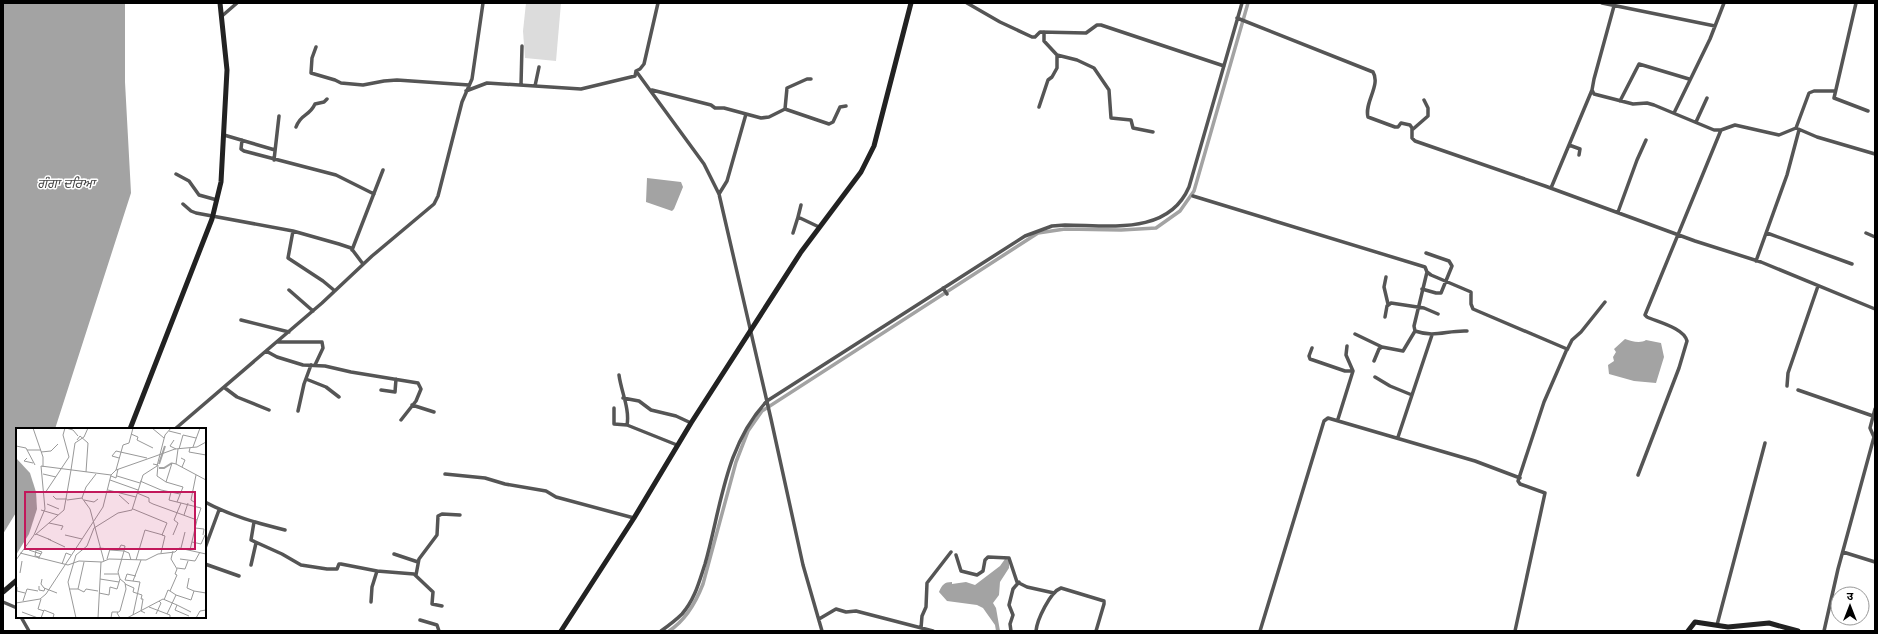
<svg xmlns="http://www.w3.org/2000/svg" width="1878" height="634" font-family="'Open Sans','Noto Sans Devanagari','Noto Sans Gurmukhi',sans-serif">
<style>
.green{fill:#dcdcdc}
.water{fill:#a3a3a3}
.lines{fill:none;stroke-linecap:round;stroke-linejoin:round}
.canal{stroke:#a3a3a3;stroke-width:3.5}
.street{stroke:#555;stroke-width:3.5}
.secondary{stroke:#222;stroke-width:5}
.labels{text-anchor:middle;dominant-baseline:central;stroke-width:3;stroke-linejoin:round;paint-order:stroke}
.water-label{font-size:13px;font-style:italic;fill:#444;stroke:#fff}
.inset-river{fill:none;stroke:#a3a3a3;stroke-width:2}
.inset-road{fill:none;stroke:#999;stroke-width:1}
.view{fill:#c2185b;fill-opacity:0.15;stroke:#c2185b;stroke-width:2}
.inset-edge{fill:none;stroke:#000;stroke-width:2}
</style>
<rect width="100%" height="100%" fill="#fff"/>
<path class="green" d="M 526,3 L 561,3 L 556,61 L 525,58 L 523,31 Z"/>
<path class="water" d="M 3,3 L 125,3 L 125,82 L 131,193 L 55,429 L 17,429 L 17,511 L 3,534 Z
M 647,178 L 681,182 L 683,187 L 674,209 L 672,211 L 646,202 Z
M 1625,339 C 1631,341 1640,344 1646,340 L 1661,343 L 1664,357 L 1656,383 L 1634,381 L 1609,374 L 1608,365 L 1614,361 L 1613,357 L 1616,352 L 1614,349 Z
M 1005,559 L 1009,560 L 1009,568 L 1000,582 L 999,595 L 993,603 L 996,608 L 1000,631 L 996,631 L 995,625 L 983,608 L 977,605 L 947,601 L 939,592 C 942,585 944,582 952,582 L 952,584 L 966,582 L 975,585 L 1000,566 Z"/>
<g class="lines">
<path class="canal" d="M 669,631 C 686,620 696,602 703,584 L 736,462 L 748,431 L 762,411 L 1038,233 L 1065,229 L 1121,230 L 1156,228 L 1180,211 L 1194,191 L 1248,3"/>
<path class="street" d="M 967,3 L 1000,22 L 1032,37 L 1035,37 L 1040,32 L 1086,33 L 1097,25 L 1101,25 L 1224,66
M 1602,3 L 1715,26
M 1856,3 L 1834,98 L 1868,111
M 1614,6 L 1594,79 L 1592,90 L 1594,94 L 1633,104 L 1647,103 L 1654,105 L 1714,130 L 1721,130 L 1735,125 L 1779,135 L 1796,128 L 1817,137 L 1875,154
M 222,16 L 237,3
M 1237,18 L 1373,72 C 1381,85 1364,103 1368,117 L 1395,127 L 1398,127 L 1401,123 L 1410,125 L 1412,128 L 1412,138 L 1415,141 L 1545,186 L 1695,241 L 1761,262 L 1875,309
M 1044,32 L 1044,41 L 1057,55 L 1077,60 L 1094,68 L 1109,90 L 1111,118 L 1131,120 L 1133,128 L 1153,132
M 316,47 L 312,58 L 311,73 L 335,80 L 341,83 L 363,85 L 384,81 L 397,80 L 469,85
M 636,71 L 704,164 L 719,194 L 771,419 L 803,565 L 822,631
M 521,85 L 522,46
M 535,86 L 539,67
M 652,90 L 711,105 L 715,108 L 724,108 L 761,118 L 769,117 L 785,109 L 787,88 L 807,79 L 811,79
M 466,91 L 487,83 L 581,89 L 635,76 L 636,71 L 640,69 L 644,64 L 658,3
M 1620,101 L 1639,64 L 1689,79
M 1039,107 L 1048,80 L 1052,77 L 1057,68 L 1057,55
M 785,109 L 829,124 L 833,122 L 840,107 L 846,106
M 1674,113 L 1710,39 L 1724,3
M 1696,122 L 1707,98
M 296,127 C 301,113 309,117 315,104 L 324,102 L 327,99
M 1796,128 L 1809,93 L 1814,91 L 1835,91
M 1412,130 L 1428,116 L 1428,108 L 1424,100
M 224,135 L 275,150
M 242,140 L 241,149 L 244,151 L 336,175 L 374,194
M 1569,145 L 1580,149 L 1579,155
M 274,160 L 279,116
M 176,174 L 189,181 L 199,195 L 217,200
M 1551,188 L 1592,90
M 719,194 L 727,181 L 746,114
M 1193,196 L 1425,267 L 1427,272 L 1431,275 L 1471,292 L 1471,304 L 1473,309 L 1567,349 L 1544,402 L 1518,481 L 1520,484 L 1545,493 L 1515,631
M 183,204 L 191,211 L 196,213 L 293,231 L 339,244 L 351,248 L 363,264
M 1618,212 L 1637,160 L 1646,140
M 798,217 L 801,205
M 293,231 L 288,258 L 323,281 L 335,291
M 793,233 L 798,217 L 819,227
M 1767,233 L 1852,264
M 1866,233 L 1875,237
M 352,250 L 383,170
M 1756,261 L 1787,175 L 1799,130
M 1427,272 L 1414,326 L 1415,331 C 1435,338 1447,330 1467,331
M 1386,277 L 1384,287 L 1388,304
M 943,288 L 947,294
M 1422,289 L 1436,293 L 1441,293 L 1452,266 L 1449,261 L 1426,253
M 289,290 L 313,311
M 1385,317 L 1387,306 L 1391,303 L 1424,308 L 1438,314
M 241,320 L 289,332
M 1355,334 L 1382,347
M 278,342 L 322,342 L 323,348 L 315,365
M 1312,348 L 1309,356 L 1310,359 L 1345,371 L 1353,371
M 1567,350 L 1572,340 L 1581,332 L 1605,302
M 266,351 L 277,357 L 303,365 L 325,366 L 351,372 L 418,383 L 421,389 L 416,401 L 401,420
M 1374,361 L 1379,349 L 1382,347 L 1403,351 L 1415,331
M 619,375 C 621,391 630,409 627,425 L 677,445
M 1375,377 L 1390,386 L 1412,395
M 306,379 L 326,387 L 339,397
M 1787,386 L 1788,373 L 1818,286
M 225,388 L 237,397 L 269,410
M 381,390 L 395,392 L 396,379
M 1798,390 L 1873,416
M 623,398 L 639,401 L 651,410 L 676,416 L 691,423
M 412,405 L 434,412
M 614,408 L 614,424 L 627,425
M 298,411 L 304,384 L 311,365
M 1338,419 L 1353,371 L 1346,355 L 1347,346
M 175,429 L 322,303 L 372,256 L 434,204 L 438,196 L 462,102 L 472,79 L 483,3
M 1398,437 L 1432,335
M 445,474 L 485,478 L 505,484 L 546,491 L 556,497 L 634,518
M 1638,475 L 1679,368 L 1687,341 C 1684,328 1658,322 1647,317 L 1645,315 L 1721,130
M 205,502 C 231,516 257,523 285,530
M 254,522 L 251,540 L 282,554 L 301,565 L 327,569 L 337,569 L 339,564 L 341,564 L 377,571 L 414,574 L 433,592 L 432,604 L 442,606
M 205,548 L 219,510
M 1843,552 L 1875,562
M 394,554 L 418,562
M 956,555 L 961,571 L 977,575 L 983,571 L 985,560 L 988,557 L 1009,558 L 1017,582 L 1027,587 L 1054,593
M 205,564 L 239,576
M 251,565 L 256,543
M 416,575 L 419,559 L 437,535 L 438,516 L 442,514 L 460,515
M 3,602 L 17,608
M 371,602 L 372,587 L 377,571
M 21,617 L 29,631
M 819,619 L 836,609 L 846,612 L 856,611 L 933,631
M 420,620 L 437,625 L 439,631
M 1717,625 L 1765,443
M 921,628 L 922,616 L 926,607 L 927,583 L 951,552
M 661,631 C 668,626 676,620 682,614 C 695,599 699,582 705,564 C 721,508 725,445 767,401 L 1025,236 L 1052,226 L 1065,225 C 1108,225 1168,236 1189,187 L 1242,3
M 1011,631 L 1010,624 L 1013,615 L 1009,605 L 1013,589 L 1019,582
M 1036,631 C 1037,620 1050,592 1061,588 L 1104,601 L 1104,604 L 1096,631
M 1260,631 L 1324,421 L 1328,418 L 1475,461 L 1520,478
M 1824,631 L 1838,569 L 1874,437 L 1870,428 L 1875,409"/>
<path class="secondary" d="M 130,429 L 212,219 L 221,182 L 227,70 L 220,3
M 3,592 L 17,580
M 561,631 L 634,518 L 691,423 L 801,252 L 861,172 L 874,146 L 911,3
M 1688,631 L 1695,622 L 1728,627 L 1769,623 L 1798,631"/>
</g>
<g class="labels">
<g class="water-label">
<text x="66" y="183">ਗੰਗਾ ਦਰਿਆ</text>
</g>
</g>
<g transform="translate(16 428)">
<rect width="190" height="190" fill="#fff"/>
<path d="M 0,30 L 14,45 L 20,64 L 21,81 L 13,106 L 0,127 Z" fill="#a3a3a3"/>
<path class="inset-river" d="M 143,36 L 149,18M 143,40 L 148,40 L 156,35"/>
<path class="inset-road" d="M 17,0 L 27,29 L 27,39M 50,0 L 57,2 L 62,8M 136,0 L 148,10M 153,3 L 165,6M 115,6 L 122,9 L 121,12 L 137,20M 61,12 L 64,8 L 72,15 L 70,44M 158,12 L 154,18 L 160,21M 0,18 L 10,20 L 19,37M 177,19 L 184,0M 174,20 L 173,24 L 190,27M 162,21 L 160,36 L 190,52M 163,21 L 167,7 L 180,10M 11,22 L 25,22M 100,23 L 131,30M 100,23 L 96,28 L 103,30M 25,24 L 35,23 L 42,16M 11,30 L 8,33 L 17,35M 165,30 L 169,32 L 166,39M 137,36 L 142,37 L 141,48 L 150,54M 160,36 L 156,35 L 150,54 L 167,59 L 161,74M 55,42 L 59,15 L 68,9 L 72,0M 100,42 L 107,17 L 113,15 L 117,0M 27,46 L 40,49M 95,48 L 100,50 L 102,41M 101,48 L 124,55M 94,52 L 122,62M 124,53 L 145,62 L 164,66M 92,62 L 120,69M 155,64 L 153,72 L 185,80 L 181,92M 29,65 L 53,29 L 47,7 L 49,0M 121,65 L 133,70 L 133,74 L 137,76 L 181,92 L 174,122M 103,67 L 113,76M 37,68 L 40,71 L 51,71M 66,70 L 74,81 L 88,133M 51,72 L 66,70 L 70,59 L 80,46M 68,72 L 78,74 L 82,71M 178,74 L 175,72 L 180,47M 31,76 L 43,81M 117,81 L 151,95 L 146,107 L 149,108 L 145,125M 25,82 L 42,87M 168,87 L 172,75M 33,95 L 47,98 L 45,102M 179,100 L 188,101 L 187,107M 20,106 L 35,112M 19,107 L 48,82 L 55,42M 49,107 L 66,111M 157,107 L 162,95 L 158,92 L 165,75M 32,111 L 49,119M 176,114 L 185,116 L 189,107M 83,120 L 94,121 L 91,131M 165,120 L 169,104M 103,121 L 105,117 L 109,118 L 108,123 L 113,125 L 115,132M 13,122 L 25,126M 4,125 L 52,137 L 63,133 L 86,134 L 93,131 L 130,132 L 142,126 L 159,124 L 163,120 L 190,126M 23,131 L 23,129 L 25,126 L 26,124 L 20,122 L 19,128 L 23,129M 164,131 L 179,133 L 184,124M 0,132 L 18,107 L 29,81 L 25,38 L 95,47 L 100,42 L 137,29 L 159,21 L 181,19 L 190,14M 120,132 L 129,102 L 147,107M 46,136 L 50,125 L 55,127M 161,140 L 169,141 L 172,133M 4,145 L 6,133M 88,146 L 102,146M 173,150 L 171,160 L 178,163M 26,151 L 25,156 L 28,160 L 41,165M 84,151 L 103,154M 104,151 L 109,155 L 110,161 L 104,183 L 101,185 L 104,190M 109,152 L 124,154 L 117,187M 109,152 L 111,146 L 120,148M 117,153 L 125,132M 109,156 L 118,160 L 117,164 L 126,167 L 125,171M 23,158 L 23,162 L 28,163 L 29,160M 1,159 L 1,163 L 9,165M 53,161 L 62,161 L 68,134M 62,161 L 68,164 L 70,161 L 82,163M 83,165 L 93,167 L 94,159 L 101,161 L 104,151 L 102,144 L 108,123 L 94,122M 160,167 L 175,172 L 178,163 L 190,165M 25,171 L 22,181 L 28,183M 125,171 L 127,171 L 125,183 L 129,185M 148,172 L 152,162 L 154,163M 7,173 L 11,161 L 22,163M 0,175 L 24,171 L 30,166 L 87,79 L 95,47M 161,177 L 175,184M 133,179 L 154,187 L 154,190M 6,184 L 22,190M 140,186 L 145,175 L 143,173M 151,186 L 160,167 L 154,163 L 161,147 L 159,146 L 161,141 L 155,131 L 157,123M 25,190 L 28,182 L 38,186 L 37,190M 60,190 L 52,154 L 60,127 L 71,118 L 78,100 L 102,85 L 116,82 L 127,47 L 141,38 L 149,7 L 155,0M 82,190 L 85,134M 95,190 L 96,184 L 102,184M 111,190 L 147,171 L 161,177 L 159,182 L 173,188M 180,190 L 184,183 L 190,182"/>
<path class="view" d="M 9,64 L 179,64 L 179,121 L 9,121 Z"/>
<rect width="190" height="190" class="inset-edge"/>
</g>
<rect width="1878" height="634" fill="none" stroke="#000000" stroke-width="8"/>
<g transform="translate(1850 606)"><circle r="19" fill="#ffffff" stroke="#999999"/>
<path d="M0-3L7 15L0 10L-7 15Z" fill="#000000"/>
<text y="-6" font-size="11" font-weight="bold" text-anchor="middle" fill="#000000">उ</text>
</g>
</svg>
